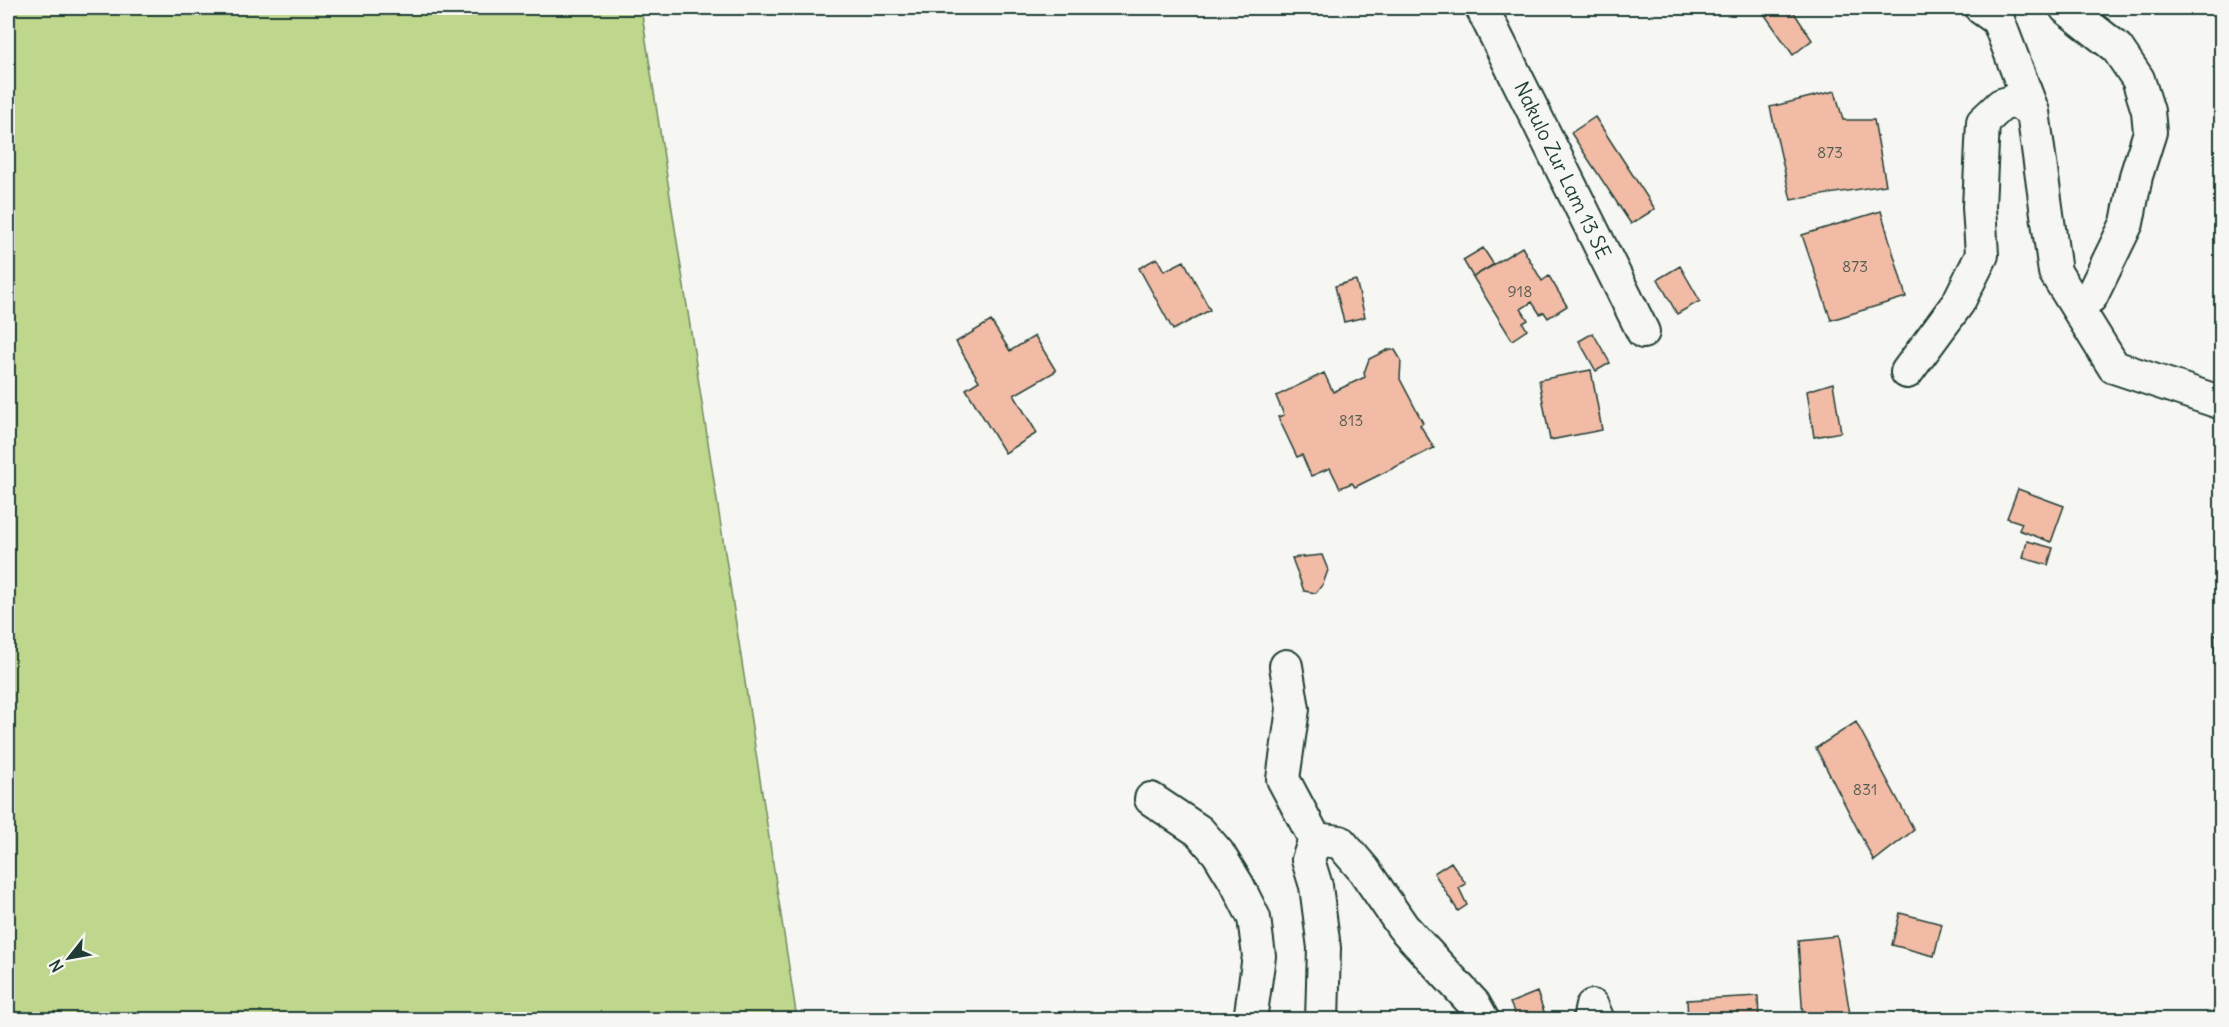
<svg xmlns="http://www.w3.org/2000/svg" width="2229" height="1027" font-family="Delius,sans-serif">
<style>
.green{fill:#bfd68d;stroke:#6f8a60;stroke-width:1.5}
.building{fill:#f1bba5;stroke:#1f3d34;stroke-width:1.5}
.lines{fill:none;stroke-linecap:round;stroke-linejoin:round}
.minor-casing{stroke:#1f3d34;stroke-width:36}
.minor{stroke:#f6f6f2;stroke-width:32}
.labels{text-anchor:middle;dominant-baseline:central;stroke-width:5;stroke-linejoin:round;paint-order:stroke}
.number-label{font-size:16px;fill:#545c50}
.street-label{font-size:20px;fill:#1f3d34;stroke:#f6f6f2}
</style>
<rect width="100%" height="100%" fill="#f6f6f2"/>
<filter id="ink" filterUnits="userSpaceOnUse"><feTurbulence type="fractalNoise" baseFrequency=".0167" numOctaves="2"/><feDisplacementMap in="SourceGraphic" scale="12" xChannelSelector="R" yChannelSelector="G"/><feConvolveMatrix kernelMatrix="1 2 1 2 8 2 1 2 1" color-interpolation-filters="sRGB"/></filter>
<g filter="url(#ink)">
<path class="green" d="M 8,8 L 641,8 L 797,1019 L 8,1019 Z"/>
<path class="building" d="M 1760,8 L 1791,8 L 1812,40 L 1793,55 Z
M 1835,91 L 1843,120 L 1874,120 L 1886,185 L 1791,200 L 1770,107 Z
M 1595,117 L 1655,209 L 1631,224 L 1571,133 Z
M 1881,211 L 1906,297 L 1831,320 L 1802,235 Z
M 1522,247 L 1542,281 L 1549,276 L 1567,306 L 1548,318 L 1544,312 L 1540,314 L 1532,302 L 1521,309 L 1528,320 L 1523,323 L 1527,330 L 1512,340 L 1473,277 Z
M 1483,248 L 1494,265 L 1473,277 L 1463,260 Z
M 1157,258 L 1164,271 L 1184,261 L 1210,310 L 1173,330 L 1139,268 Z
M 1680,266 L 1700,301 L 1677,314 L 1658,279 Z
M 1356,280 L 1365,317 L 1344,322 L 1335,286 Z
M 991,321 L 1010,351 L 1035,336 L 1056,371 L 1014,395 L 1037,433 L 1005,453 L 966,389 L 979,381 L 956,342 Z
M 1593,333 L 1610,363 L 1596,371 L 1579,341 Z
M 1387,350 L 1395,350 L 1401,360 L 1400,379 L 1423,423 L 1420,425 L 1434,448 L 1355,487 L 1352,483 L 1340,488 L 1330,468 L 1311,476 L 1302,455 L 1297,457 L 1278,417 L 1284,415 L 1276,396 L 1324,373 L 1333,392 L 1365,377 L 1364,373 L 1369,359 Z
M 1591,370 L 1602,430 L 1550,440 L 1539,380 Z
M 1833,383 L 1841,432 L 1814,437 L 1807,391 Z
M 2018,489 L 2064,506 L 2051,542 L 2019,530 L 2022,523 L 2007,518 Z
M 2027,541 L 2053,548 L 2048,565 L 2023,558 Z
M 1322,555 L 1328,570 L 1323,584 L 1316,593 L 1304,591 L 1292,558 Z
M 2222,633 L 2222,691 L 2217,691 L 2214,635 Z
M 1856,722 L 1914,830 L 1874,861 L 1816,748 Z
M 1451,862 L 1466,884 L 1459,888 L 1467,905 L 1458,911 L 1434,873 Z
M 1900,913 L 1942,924 L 1934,956 L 1892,945 Z
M 1837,936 L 1851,1020 L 1803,1020 L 1798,940 Z
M 1537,992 L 1547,1020 L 1518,1020 L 1510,1003 Z
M 1758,996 L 1759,1020 L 1688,1020 L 1687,1000 Z"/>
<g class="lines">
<g class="minor-casing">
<path id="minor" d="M 1482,8 L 1643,332
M 1981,8 L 1998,20 L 2033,112 L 2055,272 L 2114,367 L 2222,403
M 2066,8 L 2117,48 L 2138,79 L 2148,111 L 2150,132 L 2136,176 L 2127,223 L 2091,297 L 2077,304
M 1907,372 L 1958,303 L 1982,255 L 1979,207 L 1983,122 L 2001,105 L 2015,101 L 2033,112
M 1286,666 L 1293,709 L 1283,779 L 1315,839
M 1151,799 L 1199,831 L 1218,853 L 1237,884 L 1254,918 L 1259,956 L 1250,1020
M 1322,1020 L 1324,948 L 1316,886 L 1308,860 L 1315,839 L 1340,842 L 1364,870 L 1403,927 L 1474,1004 L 1483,1020
M 1589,1020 L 1592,1006 L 1598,1020"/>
</g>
<use href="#minor" class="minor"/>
</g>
</g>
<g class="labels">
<g class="number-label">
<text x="1830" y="152">873</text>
<text x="1855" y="266">873</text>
<text x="1520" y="291">918</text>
<text x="1351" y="420">813</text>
<text x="1865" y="789">831</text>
</g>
<g class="street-label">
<text transform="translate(1563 170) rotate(64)">Nakulo Zur Lam 13 SE</text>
</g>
</g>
<rect width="2229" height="1027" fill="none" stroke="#f6f6f2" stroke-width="30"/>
<rect x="15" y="15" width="2199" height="997" fill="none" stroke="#1f3d34" stroke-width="2" filter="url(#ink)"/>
<g transform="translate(69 958) rotate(239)" stroke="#f6f6f2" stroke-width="4.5" paint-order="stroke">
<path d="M0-4.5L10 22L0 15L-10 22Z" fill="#1f3d34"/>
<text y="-9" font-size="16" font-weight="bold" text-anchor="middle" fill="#1f3d34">N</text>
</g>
</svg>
